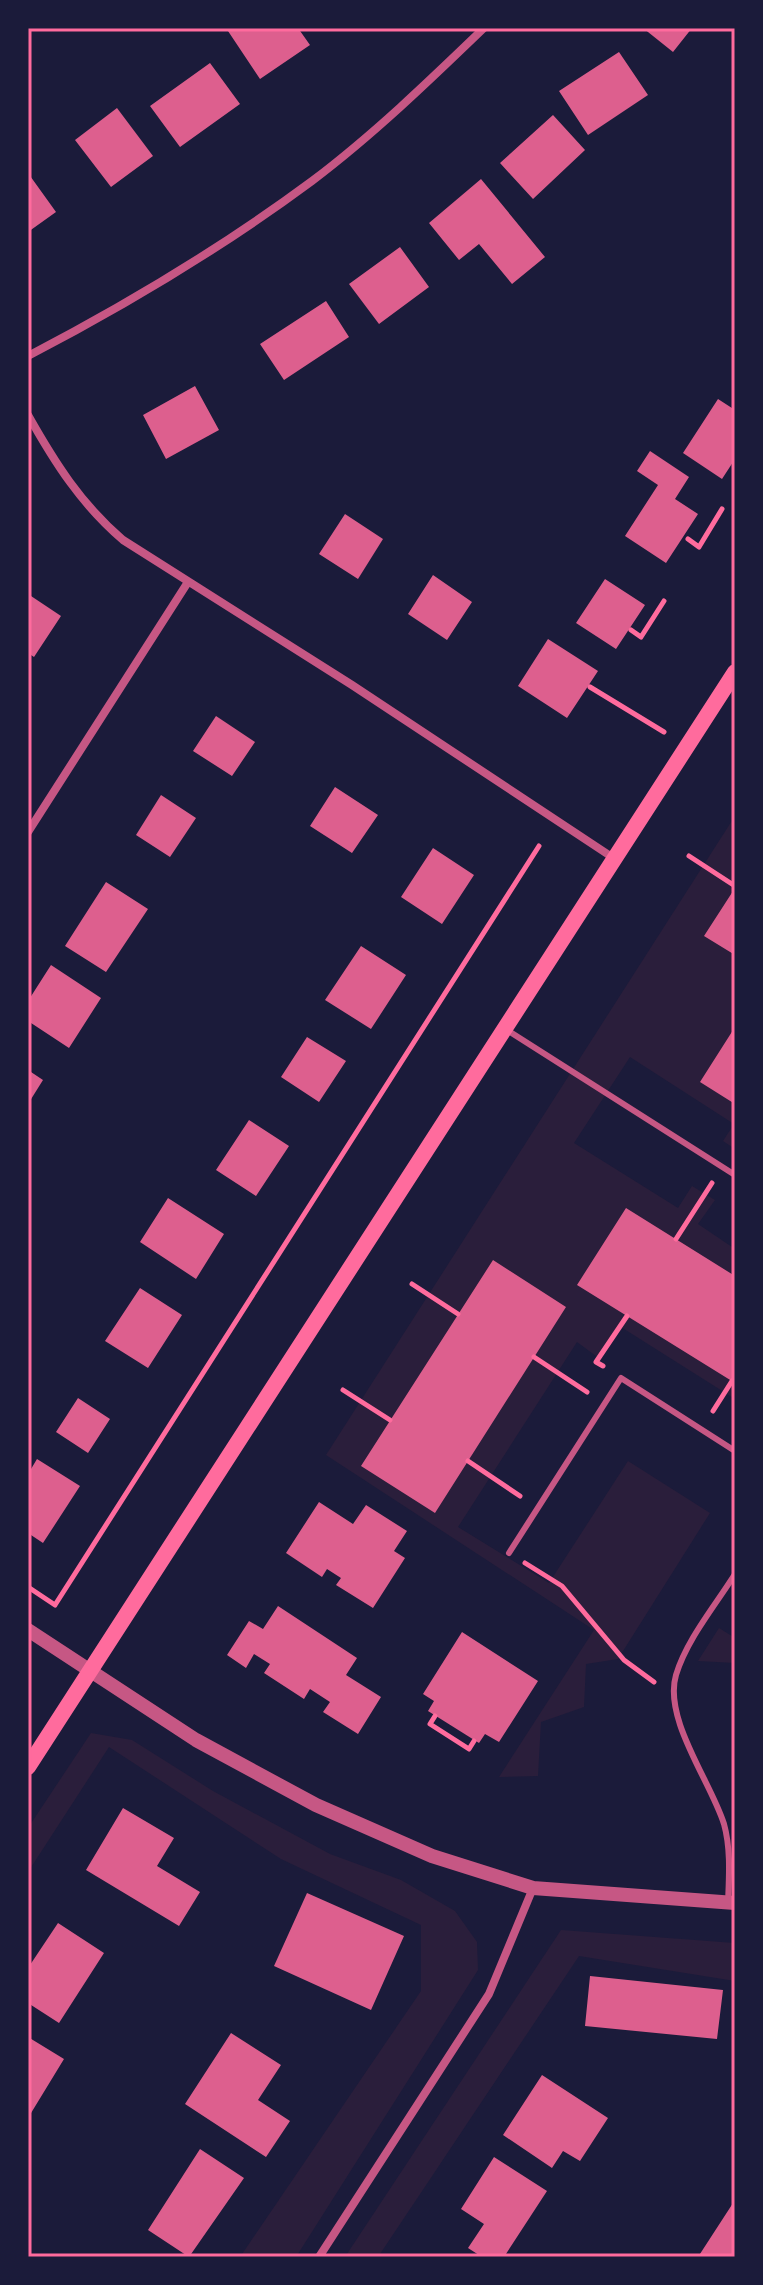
<svg xmlns="http://www.w3.org/2000/svg" width="763" height="2285" font-family="'Exo 2',sans-serif">
<style>
.green{fill:#2a1e3b}
.building{fill:#dd5f8e}
.lines{fill:none;stroke-linecap:round;stroke-linejoin:round}
.path{stroke:#ff6b9d;stroke-width:5}
.service{stroke:#c65784;stroke-width:6}
.minor{stroke:#c65784;stroke-width:8}
.tertiary{stroke:#c65784;stroke-width:14}
.secondary{stroke:#ff6b9d;stroke-width:16}
.neatline{fill:none;stroke:#ff6b9d;stroke-width:3}
</style>
<rect width="100%" height="100%" fill="#1b1b3a"/>
<path class="green" d="M 735,816 L 735,1149 L 723,1141 L 734,1124 L 630,1057 L 574,1143 L 678,1208 L 692,1186 L 715,1200 L 698,1224 L 735,1249 L 735,1399 L 621,1327 L 600,1359 L 577,1342 L 458,1527 L 549,1583 L 628,1461 L 710,1513 L 618,1659 L 586,1664 L 584,1707 L 541,1722 L 538,1776 L 499,1777 L 594,1630 L 326,1455 Z
M 719,1628 L 735,1638 L 735,1663 L 698,1661 Z
M 91,1733 L 132,1740 L 213,1791 L 330,1854 L 401,1880 L 455,1911 L 477,1942 L 478,1970 L 296,2257 L 240,2257 L 421,1991 L 421,1925 L 281,1859 L 109,1747 L 28,1872 L 28,1828 Z
M 561,1930 L 735,1943 L 735,1981 L 579,1956 L 378,2257 L 345,2257 Z"/>
<path class="building" d="M 226,28 L 298,28 L 310,45 L 260,79 Z
M 643,28 L 692,28 L 673,52 Z
M 619,52 L 648,95 L 588,135 L 559,91 Z
M 210,63 L 240,104 L 180,147 L 150,106 Z
M 117,108 L 153,156 L 111,187 L 75,140 Z
M 553,115 L 585,150 L 533,199 L 500,163 Z
M 28,173 L 56,212 L 28,232 Z
M 481,179 L 545,257 L 512,284 L 479,244 L 459,260 L 429,223 Z
M 400,247 L 429,287 L 379,324 L 349,284 Z
M 326,301 L 349,337 L 284,380 L 260,344 Z
M 195,386 L 219,430 L 166,459 L 143,415 Z
M 718,399 L 735,410 L 735,459 L 722,479 L 683,453 Z
M 650,451 L 689,477 L 675,499 L 698,514 L 666,563 L 625,536 L 658,485 L 637,471 Z
M 345,514 L 383,539 L 358,579 L 319,554 Z
M 433,575 L 472,602 L 447,640 L 408,614 Z
M 605,579 L 645,605 L 616,649 L 576,623 Z
M 28,594 L 61,616 L 34,657 L 28,653 Z
M 548,639 L 598,671 L 567,718 L 518,686 Z
M 216,716 L 255,742 L 232,776 L 193,751 Z
M 335,787 L 378,815 L 352,853 L 310,826 Z
M 161,795 L 196,818 L 170,857 L 136,835 Z
M 433,848 L 474,875 L 442,924 L 401,897 Z
M 106,882 L 148,909 L 106,972 L 65,946 Z
M 735,888 L 735,955 L 704,936 Z
M 361,946 L 406,975 L 371,1029 L 325,1000 Z
M 51,965 L 101,998 L 69,1048 L 28,1021 L 28,1001 Z
M 735,1027 L 735,1104 L 700,1082 Z
M 307,1037 L 346,1061 L 319,1102 L 281,1077 Z
M 28,1070 L 43,1080 L 28,1104 Z
M 249,1120 L 289,1146 L 256,1196 L 216,1170 Z
M 168,1198 L 224,1234 L 196,1279 L 140,1242 Z
M 626,1208 L 735,1276 L 735,1383 L 577,1285 Z
M 493,1260 L 566,1307 L 435,1513 L 361,1466 Z
M 140,1288 L 182,1315 L 148,1368 L 105,1341 Z
M 78,1398 L 110,1419 L 88,1453 L 56,1432 Z
M 37,1459 L 80,1486 L 43,1543 L 28,1533 L 28,1474 Z
M 319,1502 L 353,1524 L 366,1505 L 407,1531 L 394,1551 L 405,1558 L 373,1608 L 336,1585 L 341,1578 L 327,1569 L 322,1577 L 286,1553 Z
M 278,1606 L 357,1658 L 346,1675 L 381,1697 L 358,1734 L 323,1712 L 330,1702 L 310,1689 L 304,1699 L 264,1673 L 270,1664 L 254,1654 L 246,1668 L 227,1655 L 249,1621 L 263,1629 Z
M 462,1632 L 538,1681 L 499,1742 L 485,1734 L 479,1743 L 428,1711 L 434,1701 L 423,1694 Z
M 123,1808 L 174,1838 L 157,1866 L 200,1892 L 179,1926 L 86,1870 Z
M 307,1893 L 404,1936 L 371,2010 L 274,1966 Z
M 58,1923 L 104,1953 L 59,2023 L 28,2003 L 28,1968 Z
M 590,1976 L 723,1990 L 717,2039 L 585,2026 Z
M 231,2033 L 281,2065 L 258,2100 L 290,2121 L 266,2157 L 185,2104 Z
M 28,2037 L 64,2059 L 28,2118 Z
M 542,2075 L 608,2118 L 580,2161 L 563,2151 L 552,2168 L 503,2135 Z
M 200,2149 L 244,2178 L 189,2257 L 148,2230 Z
M 494,2157 L 547,2191 L 504,2257 L 482,2257 L 468,2248 L 484,2224 L 461,2209 Z
M 735,2200 L 735,2257 L 698,2257 Z"/>
<g class="lines">
<path class="path" d="M 688,539 L 699,547 L 722,509
M 631,630 L 641,637 L 664,601
M 590,687 L 664,732
M 689,856 L 735,886
M 676,1239 L 712,1183
M 412,1284 L 458,1314
M 534,1357 L 587,1392
M 603,1366 L 596,1362 L 627,1316
M 343,1390 L 390,1420
M 713,1411 L 732,1381
M 468,1461 L 520,1496
M 525,1563 L 562,1586 L 624,1660 L 654,1682
M 28,1587 L 55,1605 L 539,846
M 435,1716 L 430,1724 L 469,1749 L 474,1741"/>
<path class="service" d="M 507,1030 L 735,1175
M 509,1553 L 621,1378 L 735,1451
M 728,1903 C 729,1877 731,1849 724,1824 C 711,1782 663,1719 676,1675 C 687,1639 715,1606 735,1574"/>
<path class="minor" d="M 28,356 C 126,305 223,247 312,181 C 373,135 429,81 484,28
M 28,415 C 55,463 81,504 123,540 L 352,685 L 615,859
M 28,832 L 188,582
M 319,2257 L 489,1994 L 533,1888"/>
<path class="tertiary" d="M 28,1630 L 196,1740 L 316,1805 L 432,1856 L 533,1888 L 735,1903"/>
<path class="secondary" d="M 28,1767 L 735,672"/>
</g>
<rect width="763" height="2285" fill="none" stroke="#1b1b3a" stroke-width="60"/>
<rect x="30" y="30" width="703" height="2225" class="neatline"/>
</svg>
